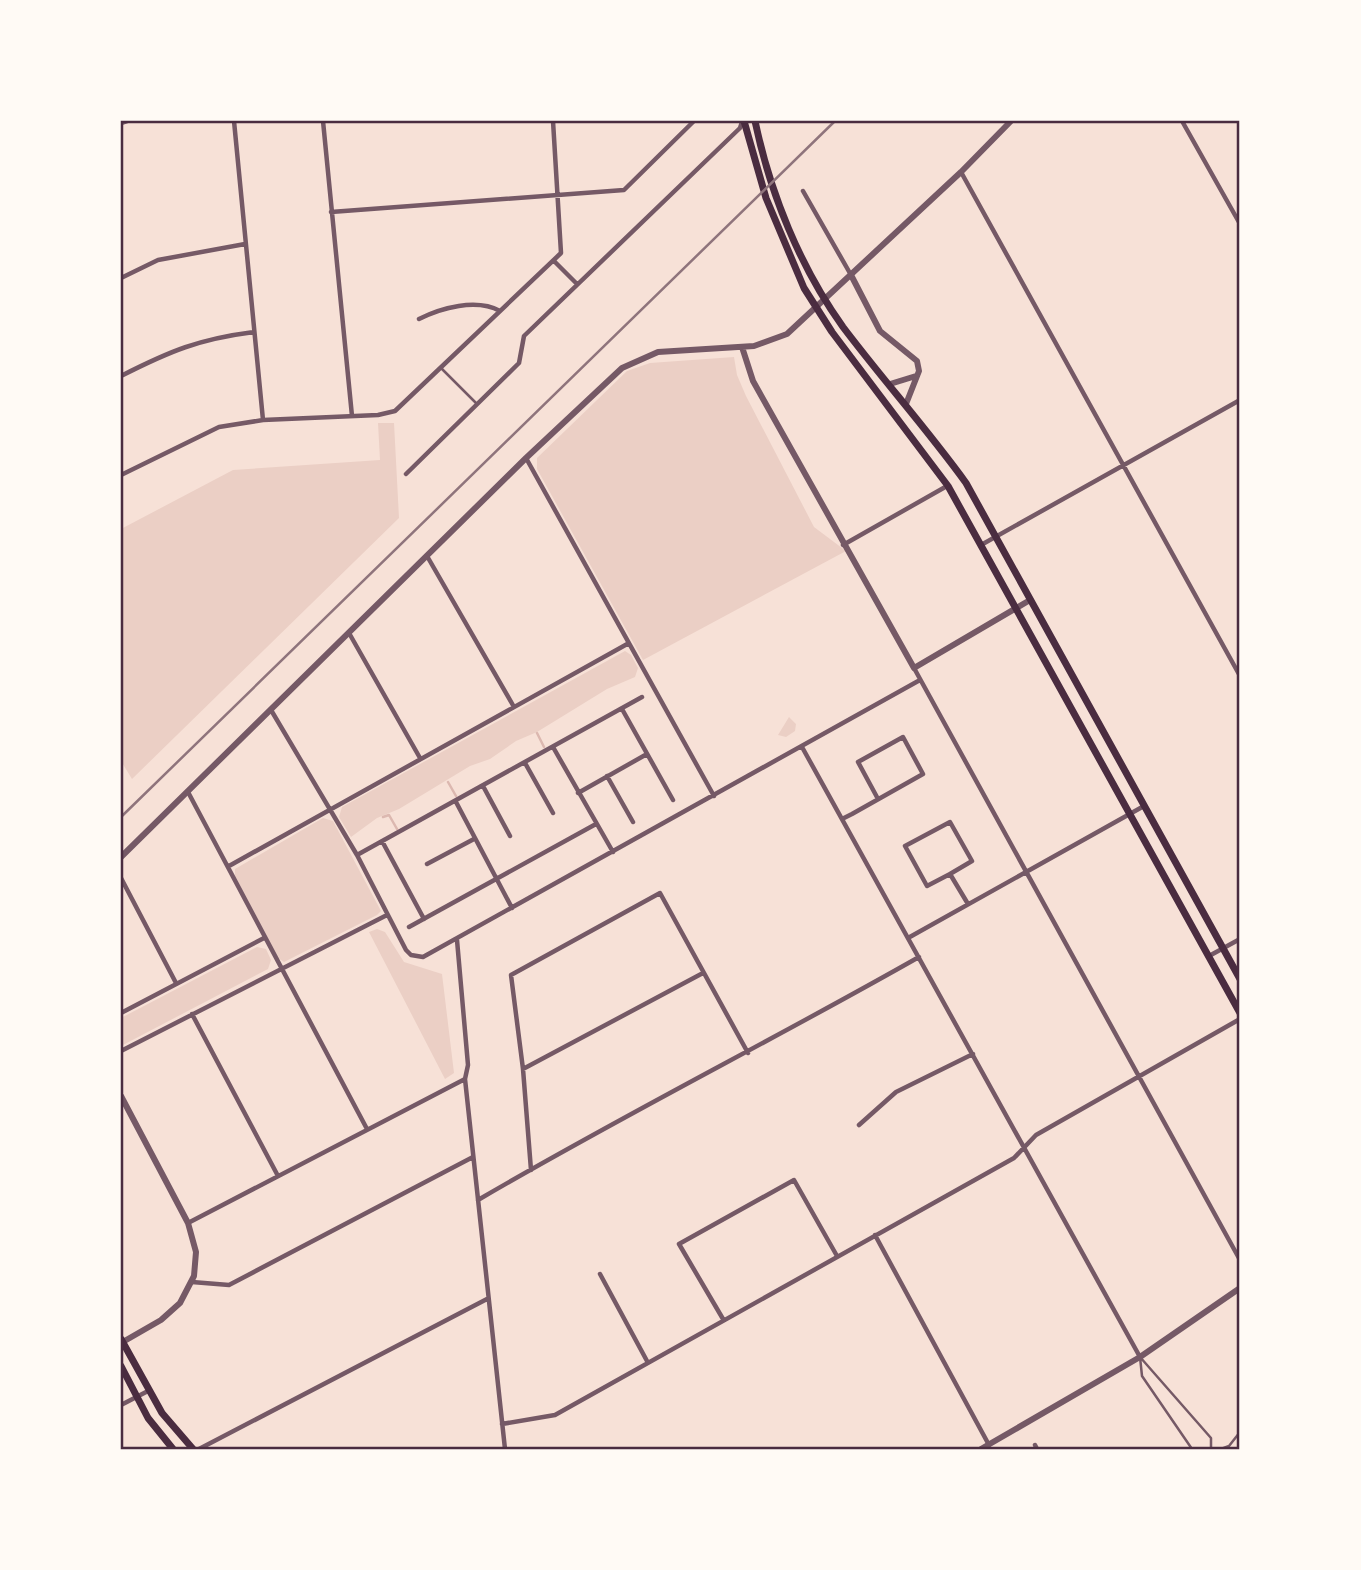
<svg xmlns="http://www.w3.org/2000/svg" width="1361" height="1570" font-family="'Work Sans',sans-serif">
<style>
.green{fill:#ebcfc5}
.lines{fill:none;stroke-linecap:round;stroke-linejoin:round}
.stream{stroke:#dcb8b0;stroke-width:2.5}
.service{stroke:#755966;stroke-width:2.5}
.minor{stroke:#755966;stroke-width:4.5}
.tertiary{stroke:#755966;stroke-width:6}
.secondary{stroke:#4a2c40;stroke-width:7}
.rail{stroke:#8f747c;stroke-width:2.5}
.neatline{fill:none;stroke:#4a2c40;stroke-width:2.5}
</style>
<rect width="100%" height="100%" fill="#f7e1d7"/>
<path class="green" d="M 734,357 L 737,375 L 746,396 L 814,527 L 846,551 L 643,660 L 537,469 L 537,458 L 627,371 L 650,363 Z
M 378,423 L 394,423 L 399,518 L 132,779 L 121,761 L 121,529 L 233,470 L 380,460 Z
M 625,651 L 631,655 L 638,668 L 635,677 L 607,689 L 537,732 L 516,741 L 490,759 L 470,766 L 399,809 L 377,818 L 351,837 L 339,817 L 342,807 Z
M 789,717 L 796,724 L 795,731 L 786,737 L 778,735 Z
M 323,818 L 333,821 L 381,911 L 377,915 L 284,962 L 278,958 L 235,876 L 235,869 Z
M 377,929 L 385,932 L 404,962 L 442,974 L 454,1073 L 445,1079 L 369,932 Z
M 257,947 L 266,949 L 271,960 L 268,969 L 121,1046 L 121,1018 Z"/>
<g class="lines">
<path class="stream" d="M 537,733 L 544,747
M 448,782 L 456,796
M 383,817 L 389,815 L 397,829"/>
<path class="service" d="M 441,368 L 477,404
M 1140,1357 L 1211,1438 L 1211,1449
M 1140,1357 L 1142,1376 L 1192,1449
M 1221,1449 L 1229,1446 L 1240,1432"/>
<path class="minor" d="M 234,121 L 263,420
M 323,121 L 352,416
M 1182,121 L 1240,224
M 121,123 L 127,121
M 961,172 L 1240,676
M 803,191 L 851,275
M 331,212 L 624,190 L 694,121
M 554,261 L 577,284
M 121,278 L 158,260 L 245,244
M 419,319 C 441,308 476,298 500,311
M 121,376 C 170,351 199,339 254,332
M 526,458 L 714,796
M 406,474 L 519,363 L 524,336 L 740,128 L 742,122
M 121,475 L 219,427 L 263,420 L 378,415 L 395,411 L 561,253 L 553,121
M 843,545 L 947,486
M 981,545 L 1240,400
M 427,556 L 514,707
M 349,633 L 420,758
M 914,668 L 1240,1260
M 622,709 L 673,800
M 271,710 L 357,855 L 406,950 L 411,955 L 423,957 L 920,680
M 553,747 L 613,852
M 802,747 L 1140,1357
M 525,763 L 553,813
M 607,776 L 633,822
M 483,786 L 510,836
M 188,792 L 367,1129
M 578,793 L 647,754
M 456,802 L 512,908
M 842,819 L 852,814 L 923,774 L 903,737 L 858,762 L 878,799
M 382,841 L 424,919
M 357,855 L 642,697
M 427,864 L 474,839
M 229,866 L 629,643
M 950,874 L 927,886 L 905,846 L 950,822 L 972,861 L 950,874 L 968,904
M 121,878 L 176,983
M 409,927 L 596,824
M 908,938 L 1144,806
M 457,940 L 468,1065 L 465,1079 L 505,1449
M 1209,956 L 1240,939
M 121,1013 L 264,938
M 192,1014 L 278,1176
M 121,1051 L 387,915
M 523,1069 L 703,973
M 859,1125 L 896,1092 L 973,1054
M 531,1170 L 523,1069 L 511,975 L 660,893 L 748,1053
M 478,1200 C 623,1115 773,1040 919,957
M 188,1223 L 465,1079
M 875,1235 L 989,1445
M 600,1274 L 647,1361
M 192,1282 L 229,1285 L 473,1157
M 723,1319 L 679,1244 L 794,1180 L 837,1256
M 121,1405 L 148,1391
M 502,1424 L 555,1415 L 1014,1158 L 1036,1135 L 1240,1019
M 1035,1445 L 1037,1449
M 199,1449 L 487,1299"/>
<path class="tertiary" d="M 851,275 L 880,331 L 917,361 L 919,371 L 906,404
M 742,347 L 753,381 L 914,668 L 1030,600
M 890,384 L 916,376
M 121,857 L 526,458 L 622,368 L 658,352 L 754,346 L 787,334 L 961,172 L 1011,121
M 121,1096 L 188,1223 L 196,1252 L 194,1276 L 180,1303 L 161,1320 L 121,1343
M 981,1449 L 1140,1357 L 1240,1288"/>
<path class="secondary" d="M 744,121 L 766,198 L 804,288 L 832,332 L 948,486 L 1240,1013
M 755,121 C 770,193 800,267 843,327 C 883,380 927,429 966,483 L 1240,979
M 121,1339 L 162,1413 L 193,1449
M 121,1366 L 148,1418 L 173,1449"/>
<path class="rail" d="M 121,817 L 835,121"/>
</g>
<rect width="1361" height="1570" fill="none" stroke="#fffaf5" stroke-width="245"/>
<rect x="122" y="122" width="1116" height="1326" class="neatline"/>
</svg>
